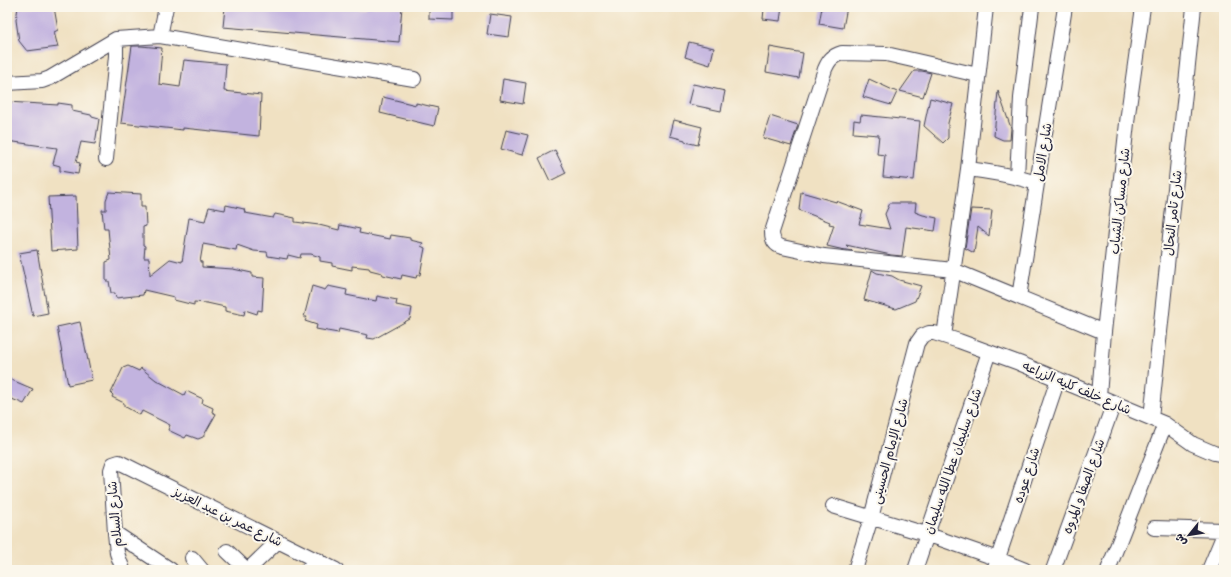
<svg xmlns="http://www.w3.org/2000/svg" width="1231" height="577" font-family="'Patrick Hand','Playpen Sans Arabic',sans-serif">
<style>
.building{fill:#c2b3df}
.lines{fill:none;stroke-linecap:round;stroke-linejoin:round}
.minor-casing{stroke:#413f4f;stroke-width:16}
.minor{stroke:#fff;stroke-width:14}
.labels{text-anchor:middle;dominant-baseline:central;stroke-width:4;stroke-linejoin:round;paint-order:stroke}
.street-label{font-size:13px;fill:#22223b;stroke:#fbf7ec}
</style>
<rect width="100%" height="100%" fill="#fbf7ec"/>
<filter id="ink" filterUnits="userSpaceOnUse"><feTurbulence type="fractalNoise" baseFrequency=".025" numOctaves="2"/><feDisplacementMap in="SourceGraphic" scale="8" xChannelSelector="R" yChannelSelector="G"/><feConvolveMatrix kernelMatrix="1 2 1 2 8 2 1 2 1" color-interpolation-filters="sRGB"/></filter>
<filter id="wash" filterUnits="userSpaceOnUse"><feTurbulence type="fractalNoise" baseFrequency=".012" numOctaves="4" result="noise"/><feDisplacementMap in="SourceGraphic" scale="16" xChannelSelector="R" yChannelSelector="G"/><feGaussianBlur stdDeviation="0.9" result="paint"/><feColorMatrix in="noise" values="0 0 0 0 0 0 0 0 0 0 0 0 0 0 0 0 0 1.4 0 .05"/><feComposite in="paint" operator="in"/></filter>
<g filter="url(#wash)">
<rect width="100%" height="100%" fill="#f0e1c2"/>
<g id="blocks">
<path class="building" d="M 18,7 L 54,7 L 58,30 L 54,32 L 58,47 L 27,51 L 19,41 L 16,20 Z
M 225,7 L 346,7 L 366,9 L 366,7 L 402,7 L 399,42 L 223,27 Z
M 429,7 L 453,7 L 453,20 L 429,19 Z
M 772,7 L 782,7 L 780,21 L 763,19 L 764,9 L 771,10 Z
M 822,7 L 847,7 L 843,28 L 819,24 Z
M 490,14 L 512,17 L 509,37 L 487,34 Z
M 689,42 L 714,48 L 710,65 L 685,57 Z
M 132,46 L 141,46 L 162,48 L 159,84 L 180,87 L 184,60 L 226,64 L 224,91 L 261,95 L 259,136 L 183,128 L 183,130 L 121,123 Z
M 770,47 L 803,53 L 799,78 L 766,72 Z
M 914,71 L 922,71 L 931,73 L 923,97 L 900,91 Z
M 503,79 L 526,83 L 523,104 L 500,100 Z
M 869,79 L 897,92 L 891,105 L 863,97 Z
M 693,84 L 725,91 L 721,111 L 688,104 Z
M 998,91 L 1011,128 L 1010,140 L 1003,140 L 994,136 Z
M 383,97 L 416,105 L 416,103 L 438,108 L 434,126 L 380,113 Z
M 930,98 L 953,104 L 948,123 L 948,138 L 943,143 L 924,126 Z
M 7,102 L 58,105 L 58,103 L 72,105 L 72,111 L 91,115 L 92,117 L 99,119 L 95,144 L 81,142 L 76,162 L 80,163 L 78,174 L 60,171 L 60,166 L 53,164 L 57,148 L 7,141 Z
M 861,115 L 920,121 L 914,180 L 883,177 L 885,155 L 877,154 L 879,135 L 853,133 L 854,120 L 860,121 Z
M 770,116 L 798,125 L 791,146 L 763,138 Z
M 674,120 L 702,127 L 698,145 L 685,142 L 685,140 L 670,136 Z
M 506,130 L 528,135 L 522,155 L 501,149 Z
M 555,150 L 566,173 L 550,181 L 539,158 Z
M 109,192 L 141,194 L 141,207 L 145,207 L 146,226 L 143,227 L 143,245 L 145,246 L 144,258 L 149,258 L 150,275 L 170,259 L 182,262 L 189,218 L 205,221 L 209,207 L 225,210 L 226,205 L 244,209 L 245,213 L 273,218 L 275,214 L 295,218 L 295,222 L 319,225 L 339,230 L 340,225 L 360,229 L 359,233 L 390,239 L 391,235 L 410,238 L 410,240 L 423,243 L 421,246 L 425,248 L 420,275 L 417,275 L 416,278 L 402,275 L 401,279 L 383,275 L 382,273 L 370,270 L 369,268 L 352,266 L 352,270 L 332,266 L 332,263 L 320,261 L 320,257 L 311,254 L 301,254 L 300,258 L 288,255 L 287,259 L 268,256 L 267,252 L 254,251 L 237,245 L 236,250 L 203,244 L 200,262 L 202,262 L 202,267 L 233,269 L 252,273 L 252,277 L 264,278 L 262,311 L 258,310 L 257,314 L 245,310 L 244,315 L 225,311 L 225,307 L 207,303 L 194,302 L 194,305 L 174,300 L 174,297 L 144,290 L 143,295 L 116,298 L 115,293 L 111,293 L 109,281 L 106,281 L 106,262 L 111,260 L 108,229 L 104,229 L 102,210 L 106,210 L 106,200 Z
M 801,192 L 836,202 L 836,201 L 863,211 L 859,224 L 890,229 L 885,214 L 890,203 L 916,203 L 915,212 L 923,215 L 937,218 L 935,231 L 906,227 L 902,256 L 891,255 L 846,245 L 852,251 L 840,249 L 827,246 L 834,225 L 829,224 L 830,222 L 799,210 Z
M 76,196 L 78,249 L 51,251 L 48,197 Z
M 971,209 L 992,210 L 989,236 L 978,227 L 974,253 L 965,248 Z
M 37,250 L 48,313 L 33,316 L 19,253 Z
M 872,270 L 877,273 L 892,276 L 899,280 L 921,286 L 915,301 L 896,309 L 864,300 Z
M 312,286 L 325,290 L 328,286 L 347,290 L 346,295 L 376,301 L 377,296 L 397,300 L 396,305 L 412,308 L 410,319 L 374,339 L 367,338 L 368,335 L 339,329 L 338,333 L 316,329 L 317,325 L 305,321 L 307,317 L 304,317 Z
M 80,322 L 92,380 L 68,385 L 57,327 Z
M 128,366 L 139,371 L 141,368 L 156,380 L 184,395 L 186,391 L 203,399 L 202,403 L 213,408 L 212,412 L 216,414 L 203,437 L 198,439 L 187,435 L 185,438 L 168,430 L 170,425 L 142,411 L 140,415 L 124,406 L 124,403 L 112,397 L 113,395 L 111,393 L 123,368 Z
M 7,378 L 33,389 L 24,404 L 7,397 Z"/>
</g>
</g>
<g filter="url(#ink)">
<use href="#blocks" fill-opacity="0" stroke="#413f4f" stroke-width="1"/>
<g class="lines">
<g class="minor-casing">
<path id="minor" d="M 160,36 L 166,7
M 978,75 L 886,54 L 842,53 C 832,56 829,60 825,69 L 772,232 C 772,240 775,245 782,247 L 824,256 L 953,270 L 1104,332
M 7,83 L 42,81 L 50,78 L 116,39 L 160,36 L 414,79
M 106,159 L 116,56 L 116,39
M 968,169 C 992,172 1014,176 1037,183
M 1017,177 L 1021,98 L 1032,7
M 1019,297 L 1065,7
M 944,336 L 968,169 L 986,7
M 1099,396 L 1104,332 L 1128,114 L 1143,7
M 1151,418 L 1194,7
M 833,506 L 926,534 L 998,559 L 1025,570
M 1154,528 L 1224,530
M 115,533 L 171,570
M 227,551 L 247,570
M 192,558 L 202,570
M 123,570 L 117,553 L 115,533 L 111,470 L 113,464 L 119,462 L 336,570
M 248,570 L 278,541
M 307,570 L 318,560
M 855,570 L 871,518 L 917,343 L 922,336 L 929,333 L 934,333 L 959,341 L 1019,363 L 1165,424 L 1193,444 L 1214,453 L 1224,455
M 915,570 L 989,352
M 994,570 L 1058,379
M 1053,570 L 1114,403
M 1108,570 L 1165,424
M 1209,570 L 1224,534"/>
</g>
<use href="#minor" class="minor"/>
</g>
</g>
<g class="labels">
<g class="street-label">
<text transform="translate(1042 152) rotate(-81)">شارع الامل</text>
<text transform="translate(1119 201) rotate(-84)">شارع مساكن الشباب</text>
<text transform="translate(1172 213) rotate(-84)">شارع تامر النحال</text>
<text transform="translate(1077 387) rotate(23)">شارع خلف كليه الزراعه</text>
<text transform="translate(889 451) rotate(-75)">شارع الإمام الحسينى</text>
<text transform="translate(952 461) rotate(-71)">شارع سليمان عطا الله سليمان</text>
<text transform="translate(1026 475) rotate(-72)">شارع عوده</text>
<text transform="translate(1083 486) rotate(-70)">شارع الصفا و المروه</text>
<text transform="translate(114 514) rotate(-95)">شارع السلام</text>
<text transform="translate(228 516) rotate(26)">شارع عمر بن عبد العزيز</text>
</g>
</g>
<rect width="1231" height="577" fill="none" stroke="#fbf7ec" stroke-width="24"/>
<g transform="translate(1189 535) rotate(240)" stroke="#fbf7ec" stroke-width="3" paint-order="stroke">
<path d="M0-3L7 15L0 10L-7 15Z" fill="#22223b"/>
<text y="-6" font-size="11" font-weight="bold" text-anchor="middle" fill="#22223b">ش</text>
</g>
</svg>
